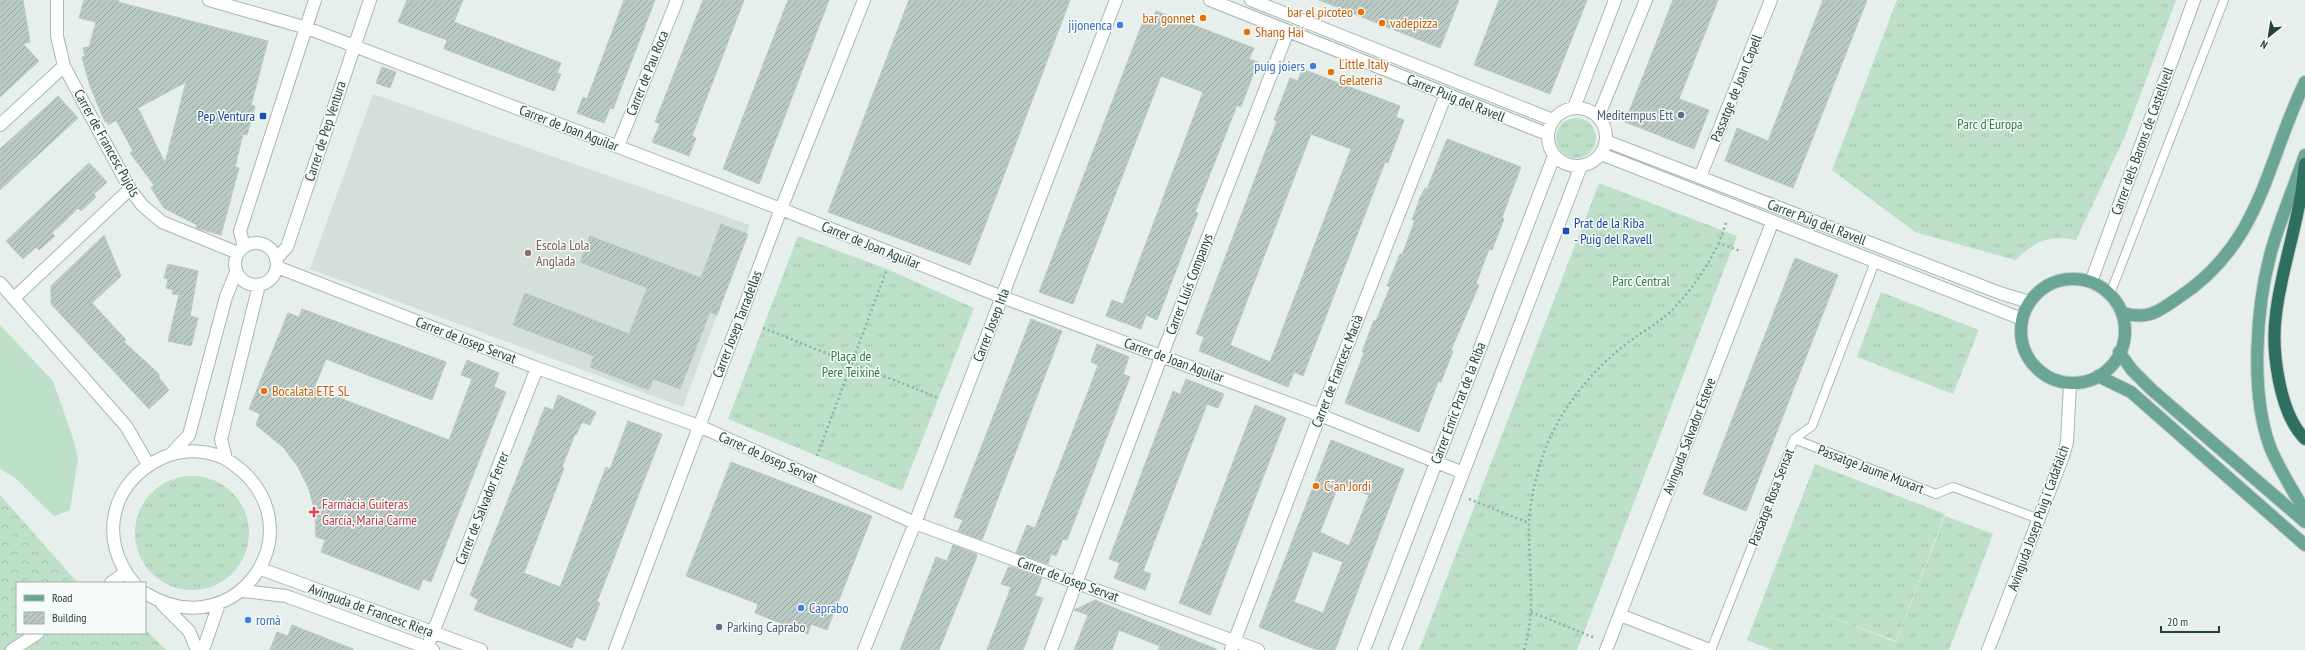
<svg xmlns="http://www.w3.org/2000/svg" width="2305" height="650" font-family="'PT Sans Narrow',sans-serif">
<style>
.built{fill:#d4dfda}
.grass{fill:url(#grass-tufts)}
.forest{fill:url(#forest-crowns)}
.pitch{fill:#bfe0c8}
.building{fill:url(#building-hatch);stroke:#b8c9c2;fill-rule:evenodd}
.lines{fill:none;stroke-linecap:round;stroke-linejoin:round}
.service-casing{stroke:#a8b8b2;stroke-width:10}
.minor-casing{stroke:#a8b8b2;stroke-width:14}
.primary-casing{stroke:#c2cac8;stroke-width:14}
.motorway-casing{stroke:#c2cac8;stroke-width:14}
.path{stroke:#86b3a5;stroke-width:2.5;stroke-dasharray:2 3;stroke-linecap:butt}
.service{stroke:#fff;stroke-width:8}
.minor{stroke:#fff;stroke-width:12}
.primary{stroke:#6aa596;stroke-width:12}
.motorway{stroke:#2f6f62;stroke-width:12}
.food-dot{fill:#e8710a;stroke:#f7fbf9;stroke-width:1.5}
.shop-dot{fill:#3f7fe0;stroke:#f7fbf9;stroke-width:1.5}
.service-dot{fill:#5c6f8a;stroke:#f7fbf9;stroke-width:1.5}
.transit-dot{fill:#1a4fb4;stroke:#f7fbf9;stroke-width:1.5}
.education-dot{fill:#8d6e63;stroke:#f7fbf9;stroke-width:1.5}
.health-dot{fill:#e0444e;stroke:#f7fbf9;stroke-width:1.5}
.labels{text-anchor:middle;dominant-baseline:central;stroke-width:3;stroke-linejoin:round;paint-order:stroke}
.food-label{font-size:14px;fill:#c56008;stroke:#f7fbf9;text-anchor:start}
.shop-label{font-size:14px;fill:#366cbe;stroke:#f7fbf9;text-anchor:end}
.street-label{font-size:14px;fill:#24423a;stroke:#f7fbf9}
.service-label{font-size:14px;fill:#4e5e75;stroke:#f7fbf9;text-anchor:end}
.transit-label{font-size:14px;fill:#164399;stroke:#f7fbf9;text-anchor:end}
.park-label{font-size:14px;fill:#2d7a4b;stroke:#f7fbf9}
.education-label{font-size:14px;fill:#785e54;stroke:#f7fbf9;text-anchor:start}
.health-label{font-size:14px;fill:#be3a42;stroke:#f7fbf9;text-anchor:start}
</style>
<defs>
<pattern id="grass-tufts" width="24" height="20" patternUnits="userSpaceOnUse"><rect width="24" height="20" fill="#bfe0c8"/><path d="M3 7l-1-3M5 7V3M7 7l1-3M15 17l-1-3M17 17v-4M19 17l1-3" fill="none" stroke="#a4c1ad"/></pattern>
<pattern id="forest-crowns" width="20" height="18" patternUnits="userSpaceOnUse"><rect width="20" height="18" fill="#bfe0c8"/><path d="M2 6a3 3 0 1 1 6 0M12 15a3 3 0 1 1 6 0" fill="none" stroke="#a4c1ad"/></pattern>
<pattern id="building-hatch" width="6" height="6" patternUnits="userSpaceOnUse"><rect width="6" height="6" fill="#bbcac4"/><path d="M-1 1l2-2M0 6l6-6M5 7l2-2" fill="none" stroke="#98a6a0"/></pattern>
</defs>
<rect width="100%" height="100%" fill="#e6efeb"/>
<path class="built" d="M 373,94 L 750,225 L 683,407 L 310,269 Z"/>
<path class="grass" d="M 1897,0 L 2176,0 L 2125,136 L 2076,240 C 2047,235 2037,241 2015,260 L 1915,232 L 1832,170 Z
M1556 138a20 20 0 1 1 40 0a20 20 0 1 1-40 0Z
M 1599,183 L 1737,236 L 1577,650 L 1419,650 Z
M 798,236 L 887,269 L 974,308 L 902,491 L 728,419 Z
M 1881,292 L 1979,330 L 1953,394 L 1857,357 Z
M 1815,464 L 1945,514 L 1896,641 L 1809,609 L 1896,642 L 1945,516 L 1993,534 L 1949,650 L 1773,650 L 1747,640 Z
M135 533a57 57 0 1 1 114 0a57 57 0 1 1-114 0Z"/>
<path class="forest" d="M 0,495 L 78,583 L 17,583 L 17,633 L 145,633 L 145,629 L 166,650 L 0,650 Z"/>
<path class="pitch" d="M 0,325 L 53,381 L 73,438 L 78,458 L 70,510 L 54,516 L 14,477 L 0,469 Z"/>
<path class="building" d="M 0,0 L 23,0 L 30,42 L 23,44 L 39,61 L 0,97 Z
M 84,0 L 119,0 L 118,2 L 268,41 L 251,105 L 255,106 L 247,135 L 243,134 L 235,167 L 239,168 L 221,235 L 196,228 L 197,225 L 164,208 L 151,188 L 154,185 L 130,153 L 133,151 L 116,120 L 108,125 L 107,121 L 105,122 L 90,86 L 82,57 L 85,56 L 83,48 L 89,47 L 96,22 L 79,18 ZM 186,82 L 165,163 L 138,108 Z
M 407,0 L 463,0 L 454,22 L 561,63 L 557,73 L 561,74 L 554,91 L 444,49 L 447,40 L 398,22 Z
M 624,0 L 655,0 L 613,109 L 610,108 L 604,123 L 577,113 L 583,97 L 587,99 Z
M 703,0 L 744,0 L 692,136 L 696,138 L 689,156 L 652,142 L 660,124 L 655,122 Z
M 788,0 L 829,0 L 759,184 L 723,169 Z
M 909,0 L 1070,0 L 970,265 L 828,212 Z
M 1319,0 L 1459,0 L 1440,48 Z
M 1499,0 L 1587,0 L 1550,94 L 1474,65 Z
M 1673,0 L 1718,0 L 1679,99 L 1709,110 L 1694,149 L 1625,122 Z
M 1823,0 L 1867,0 L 1793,188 L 1725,161 L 1737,128 L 1768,141 Z
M 1156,11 L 1254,48 L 1249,59 L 1258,62 L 1241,107 L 1237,105 L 1225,136 L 1195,212 L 1198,213 L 1157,320 L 1146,315 L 1141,329 L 1106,316 L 1112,300 L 1123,304 L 1203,92 L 1161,76 L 1073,304 L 1039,292 L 1144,19 L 1152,22 Z
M 382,67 L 396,72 L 390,88 L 376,83 Z
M 1302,69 L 1400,106 L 1396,117 L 1404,120 L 1388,163 L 1385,162 L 1303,376 L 1294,372 L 1288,387 L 1199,351 L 1204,337 L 1196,334 L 1277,121 L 1274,120 L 1290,78 L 1298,81 ZM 1311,134 L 1351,149 L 1270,362 L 1230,345 Z
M 58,96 L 78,118 L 0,190 L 0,149 Z
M 1447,139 L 1521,167 L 1502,217 L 1504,219 L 1492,250 L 1489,249 L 1476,284 L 1479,285 L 1451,350 L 1453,351 L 1441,382 L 1438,382 L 1419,432 L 1345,403 L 1364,353 L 1362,352 L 1374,320 L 1376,321 L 1390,287 L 1387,286 L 1400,254 L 1402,255 L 1415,220 L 1412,220 L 1420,198 L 1425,188 L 1427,189 Z
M 89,163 L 107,182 L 94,194 L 96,197 L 81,211 L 78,208 L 65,221 L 52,233 L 55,236 L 39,250 L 36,247 L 23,259 L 6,241 Z
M 721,224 L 748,234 L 717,315 L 710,312 L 680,389 L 653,379 L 649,390 L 590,367 L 594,356 L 513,325 L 525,293 L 629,334 L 647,288 L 580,262 L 590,236 L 701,278 Z
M 104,235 L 121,276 L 92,303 L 126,340 L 124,342 L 159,374 L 159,378 L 169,390 L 149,409 L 51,304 L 51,286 Z
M 1795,258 L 1838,275 L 1746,511 L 1703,494 Z
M 168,264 L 198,271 L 190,316 L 198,318 L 191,346 L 168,341 L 179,295 L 172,294 L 173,290 L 166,288 L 168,279 L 164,278 Z
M 302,309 L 446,362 L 432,400 L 326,359 L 314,388 L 449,440 L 472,379 L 461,375 L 467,360 L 499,373 L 494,387 L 506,392 L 431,582 L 423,579 L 419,590 L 321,552 L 325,540 L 316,537 L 315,513 L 309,489 L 298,467 L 284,448 L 256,425 L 260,414 L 249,409 L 288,313 L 299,317 Z
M 1031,319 L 1062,331 L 982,540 L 958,531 L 963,520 L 954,517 Z
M 1097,344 L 1129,357 L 1123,374 L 1130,377 L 1067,540 L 1063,539 L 1056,556 L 1051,554 L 1048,564 L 1016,553 L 1027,525 L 1035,528 L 1086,397 L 1098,365 L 1091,362 Z
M 1186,379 L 1224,394 L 1218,408 L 1207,404 L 1143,571 L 1151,574 L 1145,590 L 1114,578 L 1120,563 L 1109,559 L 1173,391 L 1180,394 Z
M 558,395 L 596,412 L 590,425 L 582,422 L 576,435 L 575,434 L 562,467 L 564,468 L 524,573 L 560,587 L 606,467 L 610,469 L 628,421 L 662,434 L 597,602 L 600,603 L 585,641 L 576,637 L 572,648 L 474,610 L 478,600 L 470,595 L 545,407 L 553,410 Z
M 1255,405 L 1286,418 L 1210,615 L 1179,603 Z
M 1331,440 L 1404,469 L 1335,650 L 1317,650 L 1259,627 ZM 1339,484 L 1369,495 L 1349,546 L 1320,532 ZM 1313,551 L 1343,562 L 1323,613 L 1294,602 Z
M 731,462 L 872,516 L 827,630 L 811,624 L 808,634 L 755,613 L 758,604 L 686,576 Z
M 953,545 L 976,554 L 977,556 L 939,650 L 900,650 L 936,557 L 947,561 Z
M 1011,567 L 1042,578 L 1035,596 L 1043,598 L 1023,650 L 987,650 L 1011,587 L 1001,584 L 1008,568 Z
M 1095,600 L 1216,649 L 1216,650 L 1158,650 L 1160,646 L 1119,630 L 1112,650 L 1074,650 L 1088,615 L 1074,610 Z
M 292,625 L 353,649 L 353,650 L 270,650 L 277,632 L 288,636 Z"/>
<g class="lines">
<g class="service-casing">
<path id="service" d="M 2110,294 L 2224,0
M 1794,439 L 1936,494 L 1953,487 L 2039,519
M 1711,650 L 1794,439 L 1812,426 L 1875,262"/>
</g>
<g class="minor-casing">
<path id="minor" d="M 57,0 L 57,36 L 64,66 L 130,189 L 142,205 L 162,222 L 238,253
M 209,0 L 307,28 L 781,209 L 1002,297 L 1320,415 L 1461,472
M 1210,0 L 1547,134
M 1251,0 L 1553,120
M1548 137a29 29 0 1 1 58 0a29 29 0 1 1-58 0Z
M 1574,108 L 1615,0
M 1598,117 L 1646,0
M 0,125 L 64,66
M 1606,141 L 2000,293 L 2029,302
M 618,146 L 677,0
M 1601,154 L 2022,319
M 1700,177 L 1771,0
M235 264a21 21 0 1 1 42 0a21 21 0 1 1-42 0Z
M 244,247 L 240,231 L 315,0
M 276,259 L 287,247 L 370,0
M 277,267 L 537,368 L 699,426 L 915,523 L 1258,650
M 2091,282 L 2194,0
M 0,283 L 126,426 L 148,464
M 14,298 L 130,189
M 171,454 L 189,435 L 226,297 L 236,272
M 226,459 L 221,439 L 259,285
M 261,569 L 481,650
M 111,583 L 125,573
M 134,583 C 97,540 111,481 162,458 C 184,448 212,449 232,463 C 321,526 237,650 145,593
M 243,591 L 286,596 L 433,650
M 162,604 L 189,631 L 197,650
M 1620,615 L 1710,650
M 427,648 L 537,368
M 12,650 L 38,633
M 203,650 L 219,604
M 615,650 L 781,209 L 864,0
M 864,650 L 915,523 L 1116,0
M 1051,650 L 1162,355 L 1288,31
M 1231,650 L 1320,415 L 1446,94
M 1364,650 L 1554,156
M 1395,650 L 1581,166
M 1606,650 L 1772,223
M 1988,650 L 2063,456 L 2067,442 L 2070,383"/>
</g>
<g class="primary-casing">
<path id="primary" d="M 2305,155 C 2294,187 2280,220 2271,252 C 2256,307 2250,393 2270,447 C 2279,469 2293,491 2305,511
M2021 331a52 52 0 1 1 104 0a52 52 0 1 1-104 0Z
M 2123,313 C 2148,320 2158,312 2178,298 C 2262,243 2265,165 2305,82
M 2119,352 L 2132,370 L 2152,390 L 2305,522
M 2098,376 L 2131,392 L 2305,545"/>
</g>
<g class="motorway-casing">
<path id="motorway" d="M 2305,164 C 2303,179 2302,195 2298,210 C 2291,245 2280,279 2276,314 C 2271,350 2279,413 2305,439"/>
</g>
<path class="path" d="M 1726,223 L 1719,243 L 1740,251
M 763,328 L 939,398
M 817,456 L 887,269
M 1469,499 L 1529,523
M 1531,612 L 1595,638
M 1524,650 C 1537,608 1528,566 1529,523 C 1530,501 1536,476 1543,455 C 1558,412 1590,372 1626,344 C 1641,332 1658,324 1672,310 C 1692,290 1706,268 1719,243"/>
<use href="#service" class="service"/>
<use href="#minor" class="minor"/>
<use href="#primary" class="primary"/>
<use href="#motorway" class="motorway"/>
</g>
<g class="food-dot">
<circle cx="1361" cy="12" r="4"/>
<circle cx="1203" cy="18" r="4"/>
<circle cx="1382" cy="23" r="4"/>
<circle cx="1247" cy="32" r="4"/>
<circle cx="1331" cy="72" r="4"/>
<circle cx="264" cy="391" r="4"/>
<circle cx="1316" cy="486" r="4"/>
</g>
<g class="shop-dot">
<circle cx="1120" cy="25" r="4"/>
<circle cx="1313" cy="66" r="4"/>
<circle cx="801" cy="608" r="4"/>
<circle cx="248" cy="620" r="4"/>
</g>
<g class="service-dot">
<circle cx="1681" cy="115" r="4"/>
<circle cx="719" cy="627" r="4"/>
</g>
<g class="transit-dot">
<rect x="259" y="112" width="8" height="8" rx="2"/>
<rect x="1562" y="227" width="8" height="8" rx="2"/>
</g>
<circle class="education-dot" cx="528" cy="253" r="4"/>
<path class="health-dot" d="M312 506h4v4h4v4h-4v4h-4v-4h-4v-4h4z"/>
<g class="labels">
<g class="food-label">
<text x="1353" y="12" text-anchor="end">bar el picoteo</text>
<text x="1195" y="18" text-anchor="end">bar gonnet</text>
<text x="1390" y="23">vadepizza</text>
<text x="1255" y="32">Shang Hai</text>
<text x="1339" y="64">Little Italy<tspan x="1339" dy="16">Gelateria</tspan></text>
<text x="272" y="391">Bocalata ETE SL</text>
<text x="1324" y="486">C´an Jordi</text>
</g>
<g class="shop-label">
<text x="1112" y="25">jijonenca</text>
<text x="1305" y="66">puig joiers</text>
<text x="809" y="608" text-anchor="start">Caprabo</text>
<text x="256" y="620" text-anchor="start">romà</text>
</g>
<g class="street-label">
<text transform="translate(647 73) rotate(-68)">Carrer de Pau Roca</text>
<text transform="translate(1736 88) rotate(-68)">Passatge de Joan Capell</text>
<text transform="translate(1456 98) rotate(22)">Carrer Puig del Ravell</text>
<text transform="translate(569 128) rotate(21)">Carrer de Joan Aguilar</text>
<text transform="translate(325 131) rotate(-72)">Carrer de Pep Ventura</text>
<text transform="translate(2142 141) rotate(-70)">Carrer dels Barons de Castellvell</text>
<text transform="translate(107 143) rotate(61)">Carrer de Francesc Pujols</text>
<text transform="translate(1817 222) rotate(21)">Carrer Puig del Ravell</text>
<text transform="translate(871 245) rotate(22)">Carrer de Joan Aguilar</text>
<text transform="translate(1189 284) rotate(-69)">Carrer Lluís Companys</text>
<text transform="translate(737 324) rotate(-69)">Carrer Josep Tarradellas</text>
<text transform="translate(991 325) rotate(-69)">Carrer Josep Irla</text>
<text transform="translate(466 340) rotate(21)">Carrer de Josep Servat</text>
<text transform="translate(1174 360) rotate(20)">Carrer de Joan Aguilar</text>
<text transform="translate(1337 371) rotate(-69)">Carrer de Francesc Macià</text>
<text transform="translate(1458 403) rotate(-69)">Carrer Enric Prat de la Riba</text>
<text transform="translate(1689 436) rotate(-69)">Avinguda Salvador Esteve</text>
<text transform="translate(768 457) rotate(24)">Carrer de Josep Servat</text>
<text transform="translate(1871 469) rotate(21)">Passatge Jaume Muxart</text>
<text transform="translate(1771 497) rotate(-69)">Passatge Rosa Sensat</text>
<text transform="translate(482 508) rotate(-68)">Carrer de Salvador Ferrer</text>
<text transform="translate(2038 518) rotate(-70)">Avinguda Josep Puig i Cadafalch</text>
<text transform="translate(1068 579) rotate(20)">Carrer de Josep Servat</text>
<text transform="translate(371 610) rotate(20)">Avinguda de Francesc Riera</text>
</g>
<g class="service-label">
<text x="1673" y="115">Meditempus Ett</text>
<text x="727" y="627" text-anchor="start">Parking Caprabo</text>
</g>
<g class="transit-label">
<text x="255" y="116">Pep Ventura</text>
<text x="1574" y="223" text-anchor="start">Prat de la Riba<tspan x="1574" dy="16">- Puig del Ravell</tspan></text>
</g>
<g class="park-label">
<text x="1990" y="124">Parc d'Europa</text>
<text x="1641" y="281">Parc Central</text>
<text x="851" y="356">Plaça de<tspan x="851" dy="16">Pere Teixiné</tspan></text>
</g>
<g class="education-label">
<text x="536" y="245">Escola Lola<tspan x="536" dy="16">Anglada</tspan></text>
</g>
<g class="health-label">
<text x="322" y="504">Farmàcia Guiteras<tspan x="322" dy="16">García, Maria Carme</tspan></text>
</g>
</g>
<rect x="16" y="582" width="130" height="52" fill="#f7fbf9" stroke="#a3b1ad"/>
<rect x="24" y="595" width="20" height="6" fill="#6aa596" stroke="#a3b1ad"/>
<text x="52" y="602" font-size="12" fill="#24423a">Road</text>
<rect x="24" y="612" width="20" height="12" fill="url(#building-hatch)" stroke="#a3b1ad"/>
<text x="52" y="622" font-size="12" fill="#24423a">Building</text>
<g transform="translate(2269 36) rotate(210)" stroke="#f7fbf9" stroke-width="3" paint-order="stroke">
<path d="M0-3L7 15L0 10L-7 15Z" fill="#24423a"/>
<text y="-6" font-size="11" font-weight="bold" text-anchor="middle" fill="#24423a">N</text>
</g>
<path d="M2161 626v6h58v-6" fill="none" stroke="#24423a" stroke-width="2"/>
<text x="2167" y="626" font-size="12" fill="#24423a" stroke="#f7fbf9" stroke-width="3" paint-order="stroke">20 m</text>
</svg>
